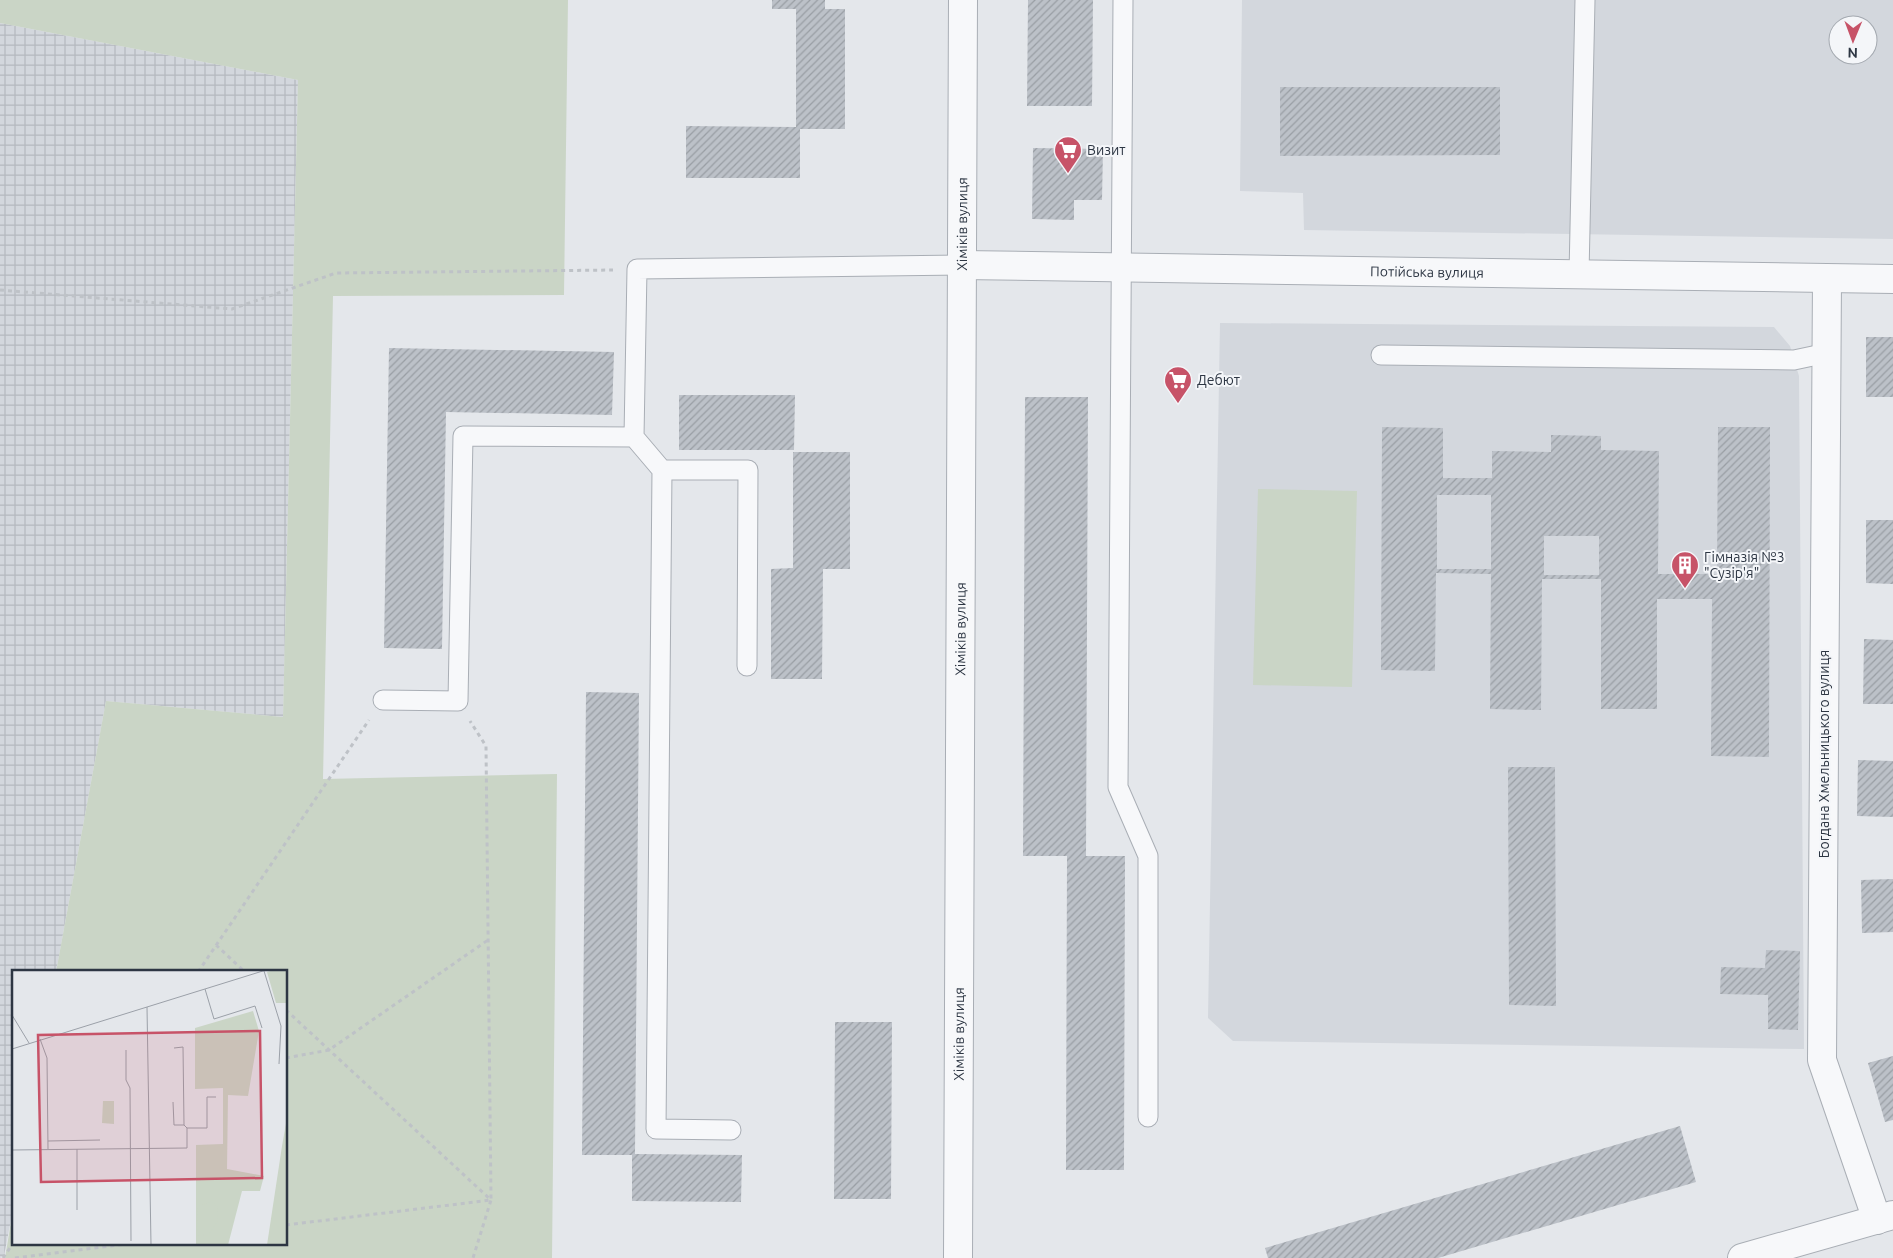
<svg xmlns="http://www.w3.org/2000/svg" width="1893" height="1258" font-family="Ubuntu,sans-serif">
<style>
.built{fill:#d3d7dd;fill-rule:evenodd}
.industrial{fill:url(#industrial-grid)}
.grass{fill:#cad5c6}
.building{fill:url(#building-hatch);fill-rule:evenodd}
.lines{fill:none;stroke-linecap:round;stroke-linejoin:round}
.service-casing{stroke:#a9aeb5;stroke-width:21}
.minor-casing{stroke:#a9aeb5;stroke-width:30}
.path{stroke:#bec2c7;stroke-width:3;stroke-dasharray:4 4;stroke-linecap:butt}
.service{stroke:#f7f8fa;stroke-width:19}
.minor{stroke:#f7f8fa;stroke-width:28}
.labels{text-anchor:middle;dominant-baseline:central;stroke-width:4;stroke-linejoin:round;paint-order:stroke}
.poi-label{font-size:14px;fill:#2d3643;stroke:#f4f6f9;text-anchor:start}
.street-label{font-size:14px;fill:#2d3643;stroke:#f4f6f9}
.inset-road{fill:none;stroke:#9ba0a8;stroke-width:1}
.view{fill:#c75368;fill-opacity:0.15;stroke:#c75368;stroke-width:2.5}
.inset-edge{fill:none;stroke:#2d3643;stroke-width:2.5}
</style>
<defs>
<pattern id="industrial-grid" width="8" height="8" patternUnits="userSpaceOnUse" patternTransform="scale(1.25)"><rect width="8" height="8" fill="#d3d7dd"/><path d="M0 4h8M4 0v8" fill="none" stroke="#b5b9bf"/></pattern>
<pattern id="building-hatch" width="6" height="6" patternUnits="userSpaceOnUse" patternTransform="scale(1.25)"><rect width="6" height="6" fill="#bcc1c8"/><path d="M-1 1l2-2M0 6l6-6M5 7l2-2" fill="none" stroke="#999ea4"/></pattern>
</defs>
<rect width="100%" height="100%" fill="#e4e7eb"/>
<path class="built" d="M 1242,0 L 1893,0 L 1893,239 L 1304,230 L 1303,193 L 1240,191 ZM 1838,25 L 1868,25 L 1868,55 L 1838,55 Z
M 1220,323 L 1774,327 L 1790,346 L 1799,376 L 1804,1049 L 1233,1041 L 1208,1018 Z"/>
<path class="industrial" d="M 0,23 L 298,80 L 283,717 L 106,701 L 56,972 L 14,972 L 14,1204 L 4,1256 L 0,1258 Z"/>
<path class="grass" d="M 0,0 L 568,0 L 564,295 L 333,296 L 323,779 L 557,774 L 552,1258 L 5,1258 L 14,1204 L 14,1244 L 286,1244 L 286,972 L 56,972 L 106,701 L 283,717 L 298,80 L 0,23 Z
M 1258,489 L 1357,491 L 1352,687 L 1253,685 Z"/>
<path class="building" d="M 772,0 L 825,0 L 825,9 L 845,9 L 845,129 L 800,129 L 800,178 L 686,178 L 686,126 L 796,127 L 796,9 L 772,9 Z
M 1028,0 L 1093,0 L 1092,106 L 1027,106 Z
M 1280,87 L 1500,87 L 1500,155 L 1280,156 Z
M 1033,148 L 1103,149 L 1102,200 L 1074,200 L 1074,220 L 1032,219 Z
M 1866,337 L 1893,337 L 1893,397 L 1866,397 Z
M 389,348 L 614,352 L 612,415 L 446,412 L 442,649 L 384,648 Z
M 679,395 L 795,395 L 794,450 L 679,450 Z
M 1025,397 L 1088,397 L 1086,856 L 1125,856 L 1124,1170 L 1066,1170 L 1067,856 L 1023,856 Z
M 1382,427 L 1443,428 L 1443,478 L 1492,478 L 1492,451 L 1551,452 L 1551,435 L 1601,436 L 1601,450 L 1659,451 L 1658,574 L 1717,574 L 1718,427 L 1770,427 L 1769,757 L 1711,756 L 1712,599 L 1657,599 L 1657,709 L 1601,709 L 1601,579 L 1542,579 L 1541,710 L 1490,709 L 1491,574 L 1436,573 L 1435,671 L 1381,670 ZM 1437,495 L 1491,495 L 1491,569 L 1437,569 ZM 1544,536 L 1599,536 L 1599,575 L 1544,575 Z
M 793,452 L 850,452 L 850,569 L 823,569 L 822,679 L 771,679 L 771,569 L 793,568 Z
M 1866,520 L 1893,520 L 1893,584 L 1866,583 Z
M 1864,639 L 1893,640 L 1893,704 L 1863,704 Z
M 586,692 L 639,693 L 635,1154 L 742,1155 L 741,1202 L 632,1201 L 632,1155 L 582,1155 Z
M 1858,760 L 1893,761 L 1893,817 L 1857,816 Z
M 1508,767 L 1555,767 L 1556,1006 L 1509,1005 Z
M 1893,879 L 1893,932 L 1862,933 L 1861,880 Z
M 1766,950 L 1800,951 L 1798,1030 L 1768,1029 L 1768,995 L 1720,994 L 1721,967 L 1765,968 Z
M 835,1022 L 892,1022 L 891,1199 L 834,1199 Z
M 1893,1056 L 1893,1120 L 1885,1122 L 1868,1063 Z
M 1680,1126 L 1696,1182 L 1438,1258 L 1268,1258 L 1265,1248 Z"/>
<g class="lines">
<g class="service-casing">
<path id="service" d="M 1123,0 L 1118,787 L 1148,856 L 1148,1117
M 1579,274 L 1585,0
M 1381,355 L 1794,360 L 1827,353
M 662,470 L 656,1129 L 731,1130
M 747,666 L 748,470 L 662,470 L 634,437 L 637,269 L 962,265
M 383,700 L 458,701 L 463,436 L 634,437"/>
</g>
<g class="minor-casing">
<g id="minor">
<path id="s1" d="M 962,265 L 1893,279"/>
<path d="M 1827,279 L 1822,1060 L 1877,1220"/>
<path id="s2" d="M 958,1258 L 963,0"/>
<path d="M 1742,1258 L 1893,1215"/>
</g>
</g>
<path class="path" d="M 0,290 L 232,309 L 336,273 L 613,270
M 216,945 L 245,972
M 198,972 L 369,720
M 286,1010 L 491,1200 L 473,1258
M 286,1058 L 329,1050 L 488,940
M 286,1225 L 491,1200 L 486,746 L 470,721
M 3,1258 L 14,1242
M 15,1258 L 127,1244"/>
<use href="#service" class="service"/>
<use href="#minor" class="minor"/>
</g>
<defs>
<g id="supermarket-pin" transform="scale(1.4375)"><path d="M0 17L-7.5 6A9.5 9.5 0 1 1 7.5 6Z" fill="#c75368" stroke="#f4f6f9"/><path d="M-6-5.5h2.5l.6 2H6L4.5 2H-2.5L-4.4-4H-6ZM-1.5 3.2a1.3 1.3 0 1 0 .1 0ZM3 3.2a1.3 1.3 0 1 0 .1 0Z" fill="#fff"/></g>
<g id="building-pin" transform="scale(1.4375)"><path d="M0 17L-7.5 6A9.5 9.5 0 1 1 7.5 6Z" fill="#c75368" stroke="#f4f6f9"/><path d="M-4-6H4V6H1V3H-1V6H-4ZM-2.5-4.3h1.7v1.8h-1.7ZM.8-4.3h1.7v1.8H.8ZM-2.5-1h1.7V.8h-1.7ZM.8-1h1.7V.8H.8Z" fill="#fff"/></g>
</defs>
<g fill-rule="evenodd">
<use href="#supermarket-pin" x="1068" y="150"/>
<use href="#supermarket-pin" x="1178" y="380"/>
<use href="#building-pin" x="1685" y="565"/>
</g>
<g class="labels">
<g class="poi-label">
<text x="1087" y="150">Визит</text>
<text x="1197" y="380">Дебют</text>
<text x="1704" y="557">Гімназія №3<tspan x="1704" dy="16">"Сузір'я"</tspan></text>
</g>
<g class="street-label">
<text stroke="none"><textPath href="#s2" startOffset="1034">Хіміків вулиця</textPath></text>
<text stroke="none"><textPath href="#s1" startOffset="465">Потійська вулиця</textPath></text>
<text stroke="none"><textPath href="#s2" startOffset="629">Хіміків вулиця</textPath></text>
<text transform="translate(1824 754) rotate(-90)">Богдана Хмельницького вулиця</text>
<text stroke="none"><textPath href="#s2" startOffset="224">Хіміків вулиця</textPath></text>
</g>
</g>
<g transform="translate(12 970)">
<rect width="275" height="275" fill="#e4e7eb"/>
<path d="M 262,0 L 275,0 L 275,33 L 264,33 L 255,2 ZM 241,41 L 247,61 L 236,126 L 216,125 L 215,199 L 252,206 L 248,221 L 230,221 L 216,275 L 184,275 L 184,175 L 211,174 L 211,118 L 183,119 L 183,58 ZM 91,131 L 102,131 L 102,154 L 90,153 Z" fill="#cad5c6"/>
<path d="M 200,232 L 206,237 L 205,252 L 197,264 L 186,266 L 185,236 Z" fill="#cad5c6"/>
<path d="M 275,148 L 275,275 L 255,275 L 270,176 Z" fill="#cad5c6"/>
<path class="inset-road" d="M 252,1 L 269,56 L 267,94M 193,19 L 202,49 L 243,36 L 250,58M 135,37 L 139,275M 0,45 L 17,73M 28,69 L 35,88 L 36,179M 162,78 L 171,77 L 172,155M 0,79 L 254,0M 114,80 L 114,110 L 118,118 L 119,271M 175,158 L 195,158 L 195,127 L 204,127M 36,171 L 88,170M 0,180 L 175,178 L 175,158 L 172,155 L 162,155 L 161,132M 65,240 L 65,179"/>
<path class="view" d="M 248,61 L 250,208 L 29,212 L 26,65 Z"/>
<rect width="275" height="275" class="inset-edge"/>
</g>
<g transform="translate(1853 40) rotate(181)"><circle r="24" fill="#f4f6f9" stroke="#a4a9b0"/>
<path d="M0-4L9 19L0 12L-9 19Z" fill="#c75368"/>
<text y="-8" font-size="14" font-weight="bold" text-anchor="middle" fill="#2d3643">N</text>
</g>
</svg>
